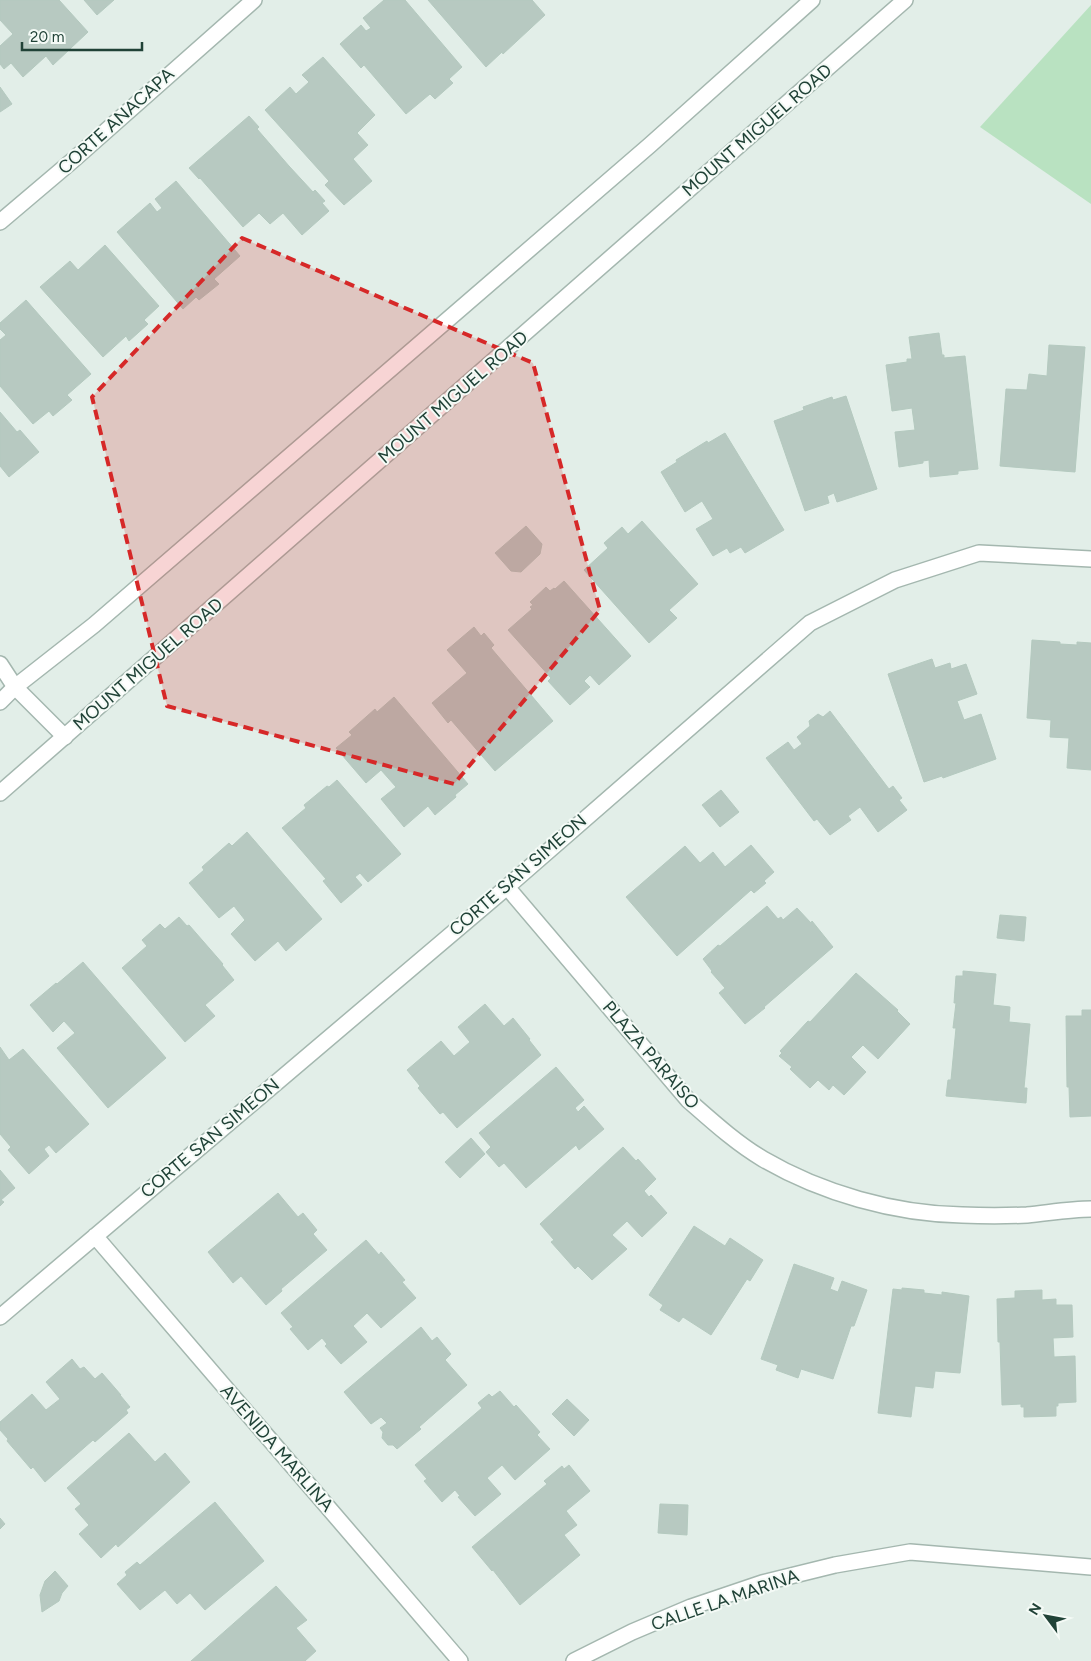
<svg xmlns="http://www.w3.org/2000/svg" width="1091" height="1661" font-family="Figtree,sans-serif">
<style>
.green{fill:#b9e2c1}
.building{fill:#b7c9c1;stroke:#b4c9bf}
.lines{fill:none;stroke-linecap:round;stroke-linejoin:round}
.minor-casing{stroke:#a4b7af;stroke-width:18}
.tertiary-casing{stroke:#a4b7af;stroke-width:18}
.minor{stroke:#fff;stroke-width:15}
.tertiary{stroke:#fff;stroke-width:15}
.marked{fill:#d62828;fill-opacity:0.2;stroke:#d62828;stroke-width:4;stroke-dasharray:10 6;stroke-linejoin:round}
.labels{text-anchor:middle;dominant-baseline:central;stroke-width:4;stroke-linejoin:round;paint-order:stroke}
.street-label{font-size:18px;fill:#204237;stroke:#f4faf6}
</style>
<rect width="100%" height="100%" fill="#e2eee8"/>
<path class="green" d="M 1091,5 L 1091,204 L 980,127 Z"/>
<path class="building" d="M 0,0 L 59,0 L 88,32 L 53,65 L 46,56 L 23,77 L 11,63 L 4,69 L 0,64 L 0,46 L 13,34 L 0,20 Z
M 84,0 L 114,0 L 97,15 Z
M 384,0 L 405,0 L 462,67 L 449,79 L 453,83 L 435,99 L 430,94 L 406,114 L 364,65 L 361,68 L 340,44 L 361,25 L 366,31 L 371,28 L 363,18 Z
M 428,0 L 532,0 L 545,15 L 503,54 L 502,52 L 486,67 Z
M 323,57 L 375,115 L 357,133 L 368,145 L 353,159 L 372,181 L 344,205 L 325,185 L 329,181 L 265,110 L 290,87 L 296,94 L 309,82 L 302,75 Z
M 0,87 L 12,104 L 0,112 Z
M 249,116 L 259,127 L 257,129 L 289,166 L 313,192 L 315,190 L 325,201 L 322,203 L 329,211 L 302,235 L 283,213 L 270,224 L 259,213 L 243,227 L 200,178 L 199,179 L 189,168 Z
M 176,181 L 240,256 L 214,279 L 219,284 L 199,300 L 196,297 L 183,309 L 117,232 L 150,203 L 157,212 L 162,208 L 155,199 Z
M 105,245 L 159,306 L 144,320 L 148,324 L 129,341 L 126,336 L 103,357 L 40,287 L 70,261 L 78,270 Z
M 26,300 L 91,374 L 67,395 L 72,400 L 53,416 L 49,411 L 33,424 L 0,386 L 0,340 L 6,335 L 0,329 L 0,323 Z
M 939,333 L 942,355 L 944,355 L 944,358 L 965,356 L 978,469 L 958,471 L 958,474 L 930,477 L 929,460 L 923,461 L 923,463 L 899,467 L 895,432 L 915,430 L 912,408 L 892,411 L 886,365 L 907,362 L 907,359 L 912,359 L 909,337 Z
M 1049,345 L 1085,347 L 1075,472 L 1000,466 L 1006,389 L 1027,390 L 1029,374 L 1047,376 Z
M 846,396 L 877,489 L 837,502 L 834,493 L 827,496 L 829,503 L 805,511 L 774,421 L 804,410 L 803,407 L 832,397 L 833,400 Z
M 0,412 L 17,432 L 20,430 L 39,452 L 9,477 L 0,466 Z
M 725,433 L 784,530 L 745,553 L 741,547 L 730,553 L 727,548 L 713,556 L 696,529 L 713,519 L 702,501 L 685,512 L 661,472 L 677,462 L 676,460 L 707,441 L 708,443 Z
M 642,521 L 698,584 L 669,610 L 677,618 L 649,643 L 584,570 L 608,548 L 604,543 L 622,527 L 628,534 Z
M 526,526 L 542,544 L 540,554 L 521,572 L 511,571 L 495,553 Z
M 564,581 L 631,656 L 599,685 L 590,675 L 584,681 L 590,687 L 570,705 L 548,681 L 551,678 L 508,630 L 532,609 L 530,607 L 533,605 L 530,602 L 546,587 L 550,591 L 554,588 L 555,589 Z
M 474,627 L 481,636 L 484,633 L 494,645 L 491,648 L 553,721 L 495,771 L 451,720 L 448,723 L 432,703 L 467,673 L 447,650 Z
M 1032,640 L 1060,642 L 1060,644 L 1077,645 L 1077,642 L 1091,643 L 1091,770 L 1067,768 L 1069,738 L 1050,737 L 1051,720 L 1027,718 Z
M 932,659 L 935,668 L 950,663 L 951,669 L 966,664 L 977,694 L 957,701 L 964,720 L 981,714 L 996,759 L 943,778 L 942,776 L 924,782 L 888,674 Z
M 394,697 L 468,784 L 455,795 L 456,797 L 435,815 L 428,806 L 404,827 L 381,799 L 396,787 L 381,770 L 366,783 L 336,748 L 352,735 L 349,732 L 375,709 L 377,712 Z
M 830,711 L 889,789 L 893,786 L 902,798 L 899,800 L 907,810 L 878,832 L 860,807 L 848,816 L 851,820 L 830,835 L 817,819 L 814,821 L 766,758 L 788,742 L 794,750 L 802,744 L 797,737 L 810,726 L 809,721 L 818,714 L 823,717 Z
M 337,780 L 401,854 L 368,882 L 360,873 L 355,877 L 362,885 L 341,903 L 323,881 L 326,879 L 282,828 L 306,808 L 304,805 L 327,786 L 329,787 Z
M 721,790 L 739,812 L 720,827 L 702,805 Z
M 247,832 L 322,919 L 286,951 L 278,941 L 255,961 L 231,934 L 245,920 L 234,906 L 219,918 L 189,883 L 204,870 L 202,867 L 229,843 L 232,846 Z
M 751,845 L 774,872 L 764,881 L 766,883 L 754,893 L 751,890 L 677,956 L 626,897 L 685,846 L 700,863 L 713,852 L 725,867 Z
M 767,906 L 778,919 L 781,917 L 783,920 L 797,908 L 811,923 L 812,921 L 833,947 L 764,1007 L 765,1008 L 745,1024 L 719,993 L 725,988 L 711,972 L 712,971 L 703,959 L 718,945 L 720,946 Z
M 1000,915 L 1026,917 L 1024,941 L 997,938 Z
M 179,917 L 187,926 L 189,925 L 223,964 L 222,965 L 234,980 L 205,1005 L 215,1016 L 185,1042 L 122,968 L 147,946 L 142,940 L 160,924 L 165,929 Z
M 83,962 L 166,1058 L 108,1108 L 57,1048 L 75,1033 L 64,1021 L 53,1032 L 30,1005 L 56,983 L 57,984 Z
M 963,971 L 996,974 L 993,1005 L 1010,1007 L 1009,1022 L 1030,1024 L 1024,1088 L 1027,1088 L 1026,1103 L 946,1096 L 948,1080 L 951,1080 L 956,1028 L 953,1028 L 956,1003 L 954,1003 L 956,976 L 963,976 Z
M 856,973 L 898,1010 L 897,1011 L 910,1024 L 878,1059 L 863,1045 L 851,1057 L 866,1072 L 844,1095 L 833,1085 L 829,1090 L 818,1080 L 810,1088 L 790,1069 L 792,1067 L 779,1056 L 782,1053 L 780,1051 L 808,1021 L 810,1022 Z
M 485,1004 L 504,1026 L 513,1018 L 530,1039 L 529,1040 L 541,1055 L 457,1128 L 443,1112 L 440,1114 L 418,1088 L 420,1086 L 407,1070 L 441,1041 L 454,1056 L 470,1042 L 458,1027 Z
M 1082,1010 L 1091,1010 L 1091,1116 L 1070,1117 L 1069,1087 L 1067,1087 L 1066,1016 L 1082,1016 Z
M 0,1047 L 9,1060 L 23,1049 L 89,1124 L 56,1153 L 49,1145 L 44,1149 L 49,1156 L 29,1174 L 8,1150 L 11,1147 L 0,1134 Z
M 556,1067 L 584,1100 L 575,1108 L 578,1112 L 584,1106 L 604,1129 L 579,1150 L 576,1145 L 526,1188 L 504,1163 L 499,1167 L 486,1152 L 491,1147 L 479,1133 Z
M 471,1138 L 485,1154 L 460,1178 L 445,1162 Z
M 623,1147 L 636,1161 L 638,1159 L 656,1179 L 644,1191 L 649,1197 L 651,1195 L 667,1213 L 642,1237 L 627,1221 L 612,1235 L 627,1249 L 592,1280 L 578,1266 L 575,1269 L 551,1242 L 554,1240 L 540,1224 Z
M 0,1170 L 15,1188 L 1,1200 L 4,1202 L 0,1206 Z
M 278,1193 L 298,1217 L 303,1213 L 317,1230 L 313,1234 L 327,1250 L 281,1289 L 282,1291 L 266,1305 L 241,1276 L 233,1283 L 208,1252 Z
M 694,1226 L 725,1246 L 730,1238 L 763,1260 L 750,1281 L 747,1279 L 711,1335 L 683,1317 L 679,1322 L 660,1310 L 663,1305 L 649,1295 Z
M 366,1240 L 379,1255 L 381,1252 L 405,1280 L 402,1282 L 416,1298 L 381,1328 L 367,1313 L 353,1326 L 367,1342 L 341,1364 L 325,1346 L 327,1344 L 322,1338 L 308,1350 L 290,1329 L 293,1327 L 281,1313 Z
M 794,1264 L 834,1278 L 830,1289 L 838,1292 L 842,1281 L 867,1290 L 854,1326 L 851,1326 L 833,1379 L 801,1369 L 798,1378 L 776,1370 L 778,1365 L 761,1359 Z
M 902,1288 L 924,1290 L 924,1293 L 942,1295 L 942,1292 L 969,1296 L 960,1373 L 935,1371 L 933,1388 L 915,1386 L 911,1417 L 878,1413 L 893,1289 L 902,1290 Z
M 1042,1290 L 1042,1300 L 1056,1299 L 1056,1305 L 1072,1305 L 1073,1337 L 1053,1338 L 1054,1357 L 1075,1356 L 1076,1402 L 1058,1403 L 1058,1406 L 1056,1406 L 1056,1416 L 1024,1417 L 1024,1407 L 1021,1407 L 1021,1404 L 1002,1405 L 1000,1342 L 998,1342 L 997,1299 L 1015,1298 L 1015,1291 Z
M 421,1327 L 432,1341 L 437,1337 L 451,1354 L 445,1360 L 467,1385 L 419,1427 L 421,1429 L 397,1449 L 393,1445 L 388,1445 L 382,1438 L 383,1432 L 380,1428 L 387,1423 L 381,1417 L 371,1424 L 344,1392 Z
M 72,1359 L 80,1369 L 84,1367 L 95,1379 L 102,1373 L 121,1395 L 120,1395 L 130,1407 L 126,1410 L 128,1413 L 95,1442 L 93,1440 L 45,1482 L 33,1467 L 31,1469 L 7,1441 L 8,1439 L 0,1430 L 0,1422 L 32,1394 L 46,1410 L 60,1399 L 46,1382 Z
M 500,1391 L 514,1407 L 516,1405 L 540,1432 L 537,1435 L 550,1449 L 515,1480 L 502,1465 L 487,1478 L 501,1494 L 475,1516 L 458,1497 L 460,1496 L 455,1490 L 442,1502 L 424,1481 L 427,1479 L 415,1465 L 482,1408 L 478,1403 L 489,1394 L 492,1397 Z
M 567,1399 L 589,1420 L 574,1436 L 552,1414 Z
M 129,1433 L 155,1462 L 165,1453 L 190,1482 L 118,1547 L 116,1544 L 101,1558 L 79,1534 L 89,1525 L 75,1509 L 81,1504 L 67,1488 Z
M 569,1465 L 590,1491 L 566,1511 L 577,1525 L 564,1535 L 580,1555 L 520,1605 L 493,1570 L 492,1571 L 472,1547 L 547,1484 L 544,1481 L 562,1466 L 564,1469 Z
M 215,1502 L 264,1561 L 205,1610 L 190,1593 L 177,1604 L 165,1590 L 140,1610 L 117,1584 L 127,1575 L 125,1572 L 137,1562 L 140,1565 Z
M 660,1504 L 688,1505 L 687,1535 L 658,1533 Z
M 0,1518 L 5,1524 L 0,1529 Z
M 55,1571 L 68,1586 L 62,1593 L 59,1601 L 42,1612 L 40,1595 L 45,1581 Z
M 276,1586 L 307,1620 L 296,1628 L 316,1651 L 305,1661 L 191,1661 Z"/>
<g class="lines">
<g class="minor-casing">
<path id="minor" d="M 0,222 L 72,161 L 254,0
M 0,664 L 15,687 L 65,737
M 507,887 L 688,1100 C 712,1121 736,1143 763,1159 C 821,1193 895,1214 962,1215 C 983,1216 1006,1216 1027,1215 C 1048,1213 1070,1209 1091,1209
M 95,1236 L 460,1661
M 0,1317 L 507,887 L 810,623 L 895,580 L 979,553 L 1091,559"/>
</g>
<g class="tertiary-casing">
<path id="tertiary" d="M 0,702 L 15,687 L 94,625 L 650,145 L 812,0
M 0,793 L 905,0
M 574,1661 L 632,1632 L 691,1607 L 762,1583 L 835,1565 L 910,1552 L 1091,1567"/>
</g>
<use href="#minor" class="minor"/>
<use href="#tertiary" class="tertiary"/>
</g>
<path class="marked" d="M 242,238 L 533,363 L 600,610 L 454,784 L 167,706 L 92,397 Z"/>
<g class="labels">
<g class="street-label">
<text transform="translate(116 121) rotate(-42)">CORTE ANACAPA</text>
<text transform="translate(757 130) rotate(-41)">MOUNT MIGUEL ROAD</text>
<text transform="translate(453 397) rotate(-41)">MOUNT MIGUEL ROAD</text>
<text transform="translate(148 664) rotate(-41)">MOUNT MIGUEL ROAD</text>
<text transform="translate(518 875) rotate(-41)">CORTE SAN SIMEON</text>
<text transform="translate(651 1055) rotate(49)">PLAZA PARAISO</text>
<text transform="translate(210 1138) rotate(-40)">CORTE SAN SIMEON</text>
<text transform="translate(277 1448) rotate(49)">AVENIDA MARLINA</text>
<text transform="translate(725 1600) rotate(-19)">CALLE LA MARINA</text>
</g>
</g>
<g transform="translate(1046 1616) rotate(302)" stroke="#f4faf6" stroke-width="4" paint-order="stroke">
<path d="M0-4L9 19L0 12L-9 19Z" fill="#204237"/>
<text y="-8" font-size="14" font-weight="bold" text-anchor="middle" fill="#204237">N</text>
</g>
<path d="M22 42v8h120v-8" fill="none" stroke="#204237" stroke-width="2.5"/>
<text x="30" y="42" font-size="15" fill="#204237" stroke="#f4faf6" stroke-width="4" paint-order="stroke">20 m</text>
</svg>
